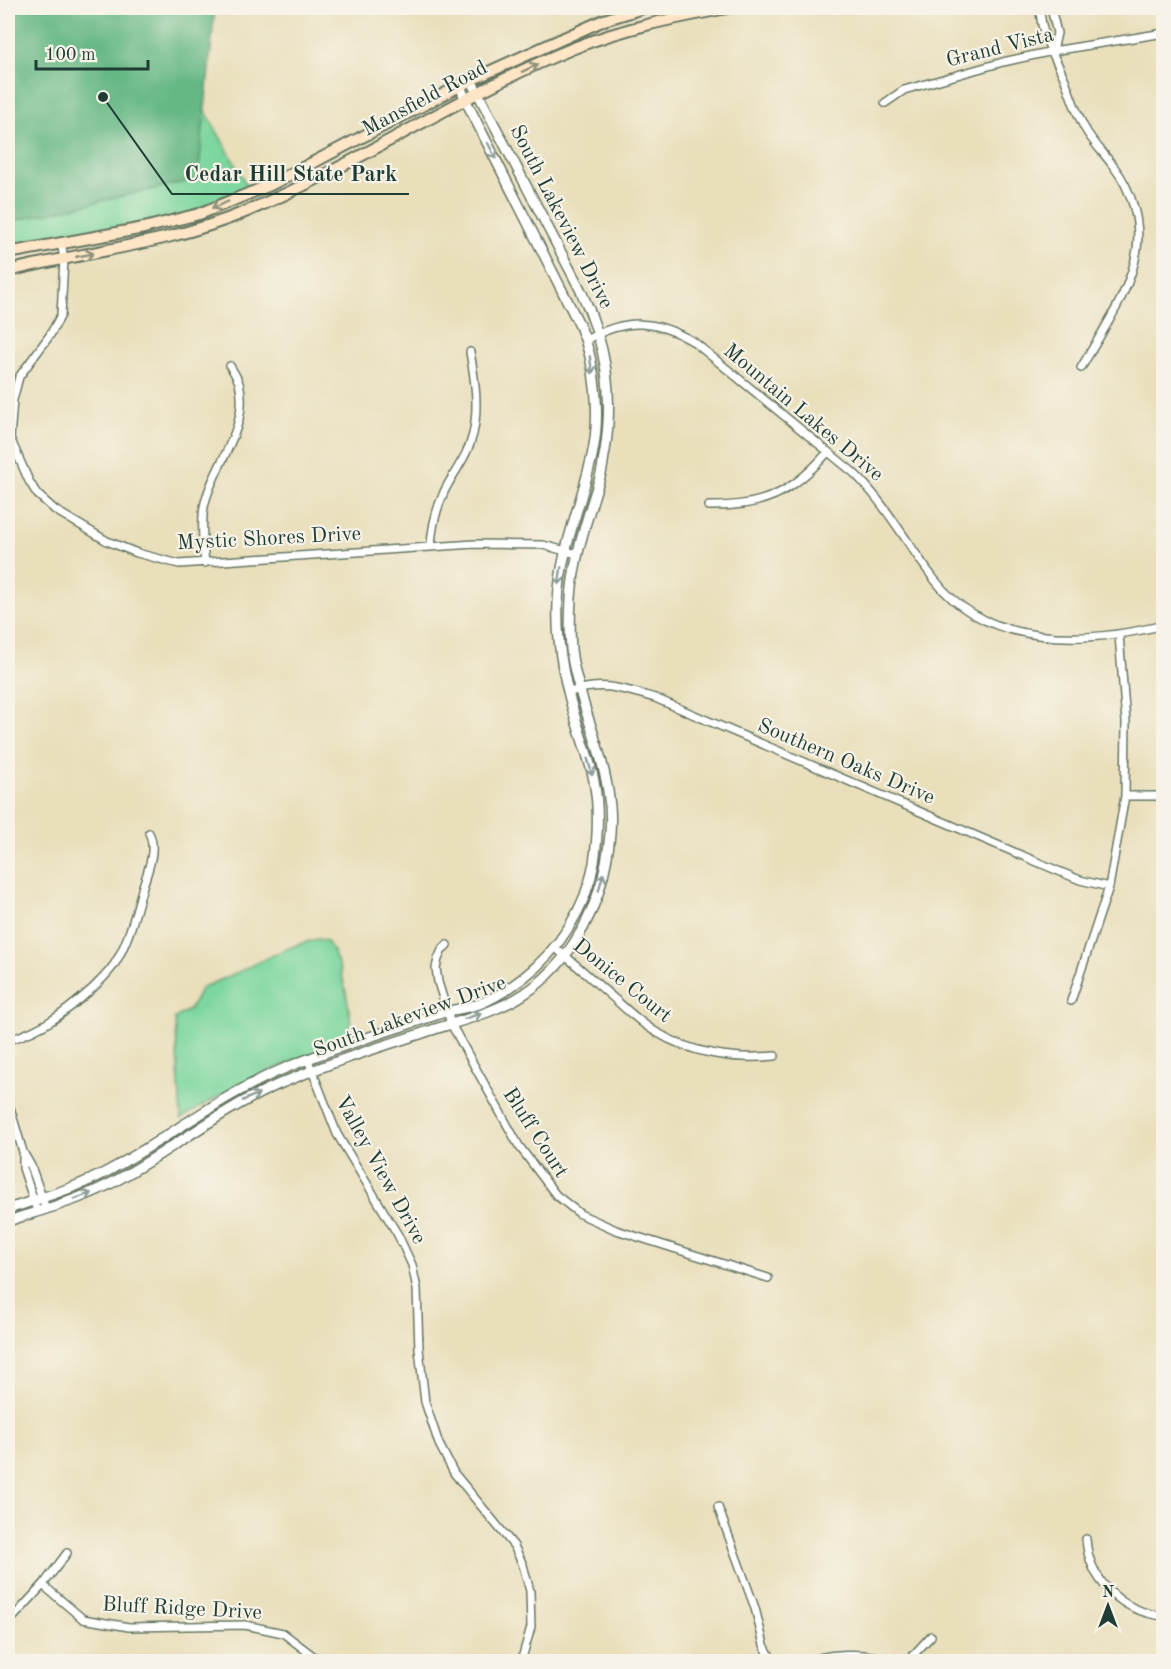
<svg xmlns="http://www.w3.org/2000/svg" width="1171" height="1669" font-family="'Old Standard TT',serif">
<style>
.green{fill:#7cd69d;stroke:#4e8a68;stroke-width:1.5}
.forest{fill:#65b784;stroke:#427a5c;stroke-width:1.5}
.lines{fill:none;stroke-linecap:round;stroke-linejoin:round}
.minor-casing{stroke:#667663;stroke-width:10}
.tertiary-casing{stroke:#667663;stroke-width:12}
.secondary-casing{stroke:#667663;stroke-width:14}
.minor{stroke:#fff;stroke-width:7}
.tertiary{stroke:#fff;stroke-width:9}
.secondary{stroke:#fde5c5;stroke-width:10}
.oneway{stroke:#8e917c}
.oneway2{stroke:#8f9e9a}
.labels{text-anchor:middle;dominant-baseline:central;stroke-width:4.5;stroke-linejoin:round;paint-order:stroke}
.street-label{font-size:21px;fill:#1f3d34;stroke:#f7f3e8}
.leader{fill:none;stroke:#1f3d34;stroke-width:2}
.callout-dot{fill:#1f3d34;stroke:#f7f3e8;stroke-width:2}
.callout-label{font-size:22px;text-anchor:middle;font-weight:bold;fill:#1f3d34;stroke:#f7f3e8;stroke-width:4.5;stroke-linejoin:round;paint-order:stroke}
</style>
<rect width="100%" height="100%" fill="#f7f3e8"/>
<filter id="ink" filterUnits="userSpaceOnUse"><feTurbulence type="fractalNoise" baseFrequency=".0167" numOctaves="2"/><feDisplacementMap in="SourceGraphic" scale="12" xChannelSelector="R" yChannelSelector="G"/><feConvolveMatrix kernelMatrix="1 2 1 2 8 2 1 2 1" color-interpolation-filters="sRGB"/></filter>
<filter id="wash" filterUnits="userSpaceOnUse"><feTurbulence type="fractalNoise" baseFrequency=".008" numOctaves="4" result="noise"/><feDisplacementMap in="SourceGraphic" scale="24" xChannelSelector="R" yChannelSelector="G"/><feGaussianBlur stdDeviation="1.35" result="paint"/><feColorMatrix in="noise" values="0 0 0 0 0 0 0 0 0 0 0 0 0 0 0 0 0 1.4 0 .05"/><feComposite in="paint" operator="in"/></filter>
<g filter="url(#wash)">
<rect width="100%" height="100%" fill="#e9dfbb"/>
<path class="green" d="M 8,8 L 148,8 L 248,187 L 182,218 L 55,237 L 8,251 Z
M 318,939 L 327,941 C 345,969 350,1007 352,1040 C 287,1062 238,1082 181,1119 L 175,1018 L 190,1009 L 202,987 C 243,974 276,948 318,939 Z"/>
<path class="forest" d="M 8,8 L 215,8 L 198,179 L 8,222 Z"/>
</g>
<g filter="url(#ink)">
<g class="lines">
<g class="minor-casing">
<path id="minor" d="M 1039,8 C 1041,17 1042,29 1046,39 C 1052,53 1059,66 1065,80 C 1071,96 1076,112 1084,127 C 1092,142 1104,153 1114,167 C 1131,189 1141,221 1137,249 C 1131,292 1102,331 1081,368
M 1051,8 L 1057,33 L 1053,51
M 885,103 L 904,90 L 1003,62 L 1053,51 L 1164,33
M 61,242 L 64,259 L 61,315 L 50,335 L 19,377 L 13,400 L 10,438 L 29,481 L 37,494 L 55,510 L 107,541 L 137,553 L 179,564 L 474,544 L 543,545 L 577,554
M 586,340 C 626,318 655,319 694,342 L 854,473 C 886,504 907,544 934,579 C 987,649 1087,644 1164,625
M 709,506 C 763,507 792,493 827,453
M 431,545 C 432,527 436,510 444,492 C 453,473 468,456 473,434 C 479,407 475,380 470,352
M 205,563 C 203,545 201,525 204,507 C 212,466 251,428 239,383 C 237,377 233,371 230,366
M 568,693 C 600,680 623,689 655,698 L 1056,870 L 1080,880 L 1109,887
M 1125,796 L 1164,796
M 447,945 L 442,950 L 438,959 L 436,968 L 438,982 L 451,1024 L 519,1146 L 556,1195 L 580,1214 L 616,1230 L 768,1278
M 554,947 C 576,964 596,983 617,1001 C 629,1012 642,1024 656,1032 C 692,1054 735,1060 775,1056
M 1071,1001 L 1109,887 L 1125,796 L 1126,722 L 1119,635
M 8,1040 C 42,1031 67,1011 93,988 C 102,979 111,971 117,960 C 130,937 136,911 143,886 C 148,871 157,848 149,833
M 308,1060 L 337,1134 L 398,1235 L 412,1265 L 417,1289 L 419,1349 L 425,1402 L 439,1444 L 454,1473 L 514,1546 L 523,1565 L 530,1591 L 531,1627 L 521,1662
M 8,1101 L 23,1152 L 31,1166 L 46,1209
M 23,1155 L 23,1168 L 37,1211
M 1164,1247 L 1162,1254 L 1164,1262
M 718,1507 L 755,1608 L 764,1645 L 773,1662
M 1086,1539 C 1089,1581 1122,1612 1164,1616
M 43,1585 L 83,1619 L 129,1627 L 245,1625 L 283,1633 L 321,1662
M 8,1623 L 43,1585 L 67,1553
M 809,1662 C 826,1653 872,1651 888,1662
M 907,1662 L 931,1636"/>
</g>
<g class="tertiary-casing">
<path id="tertiary" d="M 8,1209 C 41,1198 77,1188 108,1171 C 169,1138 223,1093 288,1067 C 338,1046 391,1030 442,1013 C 454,1009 468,1008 479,1004 C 495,998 510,988 523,978 C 559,950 586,908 594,863 C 598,836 599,807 594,781 C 591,764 585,749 580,733 C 566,690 556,648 558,603 C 560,550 581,506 592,456 C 601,417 596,363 580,326 L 465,99 L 460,85
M 8,1221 C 45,1209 84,1199 119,1179 C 173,1149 220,1110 277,1085 C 323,1065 372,1049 420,1034 C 454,1022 494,1014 524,994 C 564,968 592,922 603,876 C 609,851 613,823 609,798 C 603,750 580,705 572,657 C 569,638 570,617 571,598 C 574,555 588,517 600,477 C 603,469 603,459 605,451 C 614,393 606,344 581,291 L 471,80"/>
</g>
<g class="secondary-casing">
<path id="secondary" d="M 8,253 L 144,228 L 199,214 L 270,185 L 471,80 L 604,20 L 643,8
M 8,271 C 87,251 169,244 245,212 C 358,165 460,94 574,48 C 623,28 675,18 727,8"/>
</g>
<use href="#minor" class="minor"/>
<use href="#tertiary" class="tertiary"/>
<use href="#secondary" class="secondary"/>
</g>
<defs><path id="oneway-shaft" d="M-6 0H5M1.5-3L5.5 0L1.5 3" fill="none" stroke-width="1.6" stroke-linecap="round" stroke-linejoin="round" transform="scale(1.5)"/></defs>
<g class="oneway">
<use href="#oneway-shaft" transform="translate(530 68) rotate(-25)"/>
<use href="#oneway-shaft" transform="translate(220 205) rotate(157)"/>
<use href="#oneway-shaft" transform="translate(85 255) rotate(-11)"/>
</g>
<g class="oneway2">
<use href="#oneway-shaft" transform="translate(492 151) rotate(63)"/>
<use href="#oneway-shaft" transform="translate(591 365) rotate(82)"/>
<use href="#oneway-shaft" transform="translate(560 576) rotate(98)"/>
<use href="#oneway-shaft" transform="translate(590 767) rotate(74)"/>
<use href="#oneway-shaft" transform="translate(601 882) rotate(-75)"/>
<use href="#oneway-shaft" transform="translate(473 1016) rotate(-19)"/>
<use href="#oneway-shaft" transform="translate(251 1097) rotate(-24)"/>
<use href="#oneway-shaft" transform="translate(83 1196) rotate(-21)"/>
</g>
</g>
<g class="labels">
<g class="street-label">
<text transform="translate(1000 48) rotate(-14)">Grand Vista</text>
<text transform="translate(425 99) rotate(-28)">Mansfield Road</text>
<text transform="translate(561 217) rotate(63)">South Lakeview Drive</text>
<text transform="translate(803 413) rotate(40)">Mountain Lakes Drive</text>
<text transform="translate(269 539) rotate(-3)">Mystic Shores Drive</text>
<text transform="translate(846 762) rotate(23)">Southern Oaks Drive</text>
<text transform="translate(622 981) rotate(39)">Donice Court</text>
<text transform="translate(410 1017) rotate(-20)">South Lakeview Drive</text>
<text transform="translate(535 1133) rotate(57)">Bluff Court</text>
<text transform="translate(380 1170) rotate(61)">Valley View Drive</text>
<text transform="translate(182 1609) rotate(3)">Bluff Ridge Drive</text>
</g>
</g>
<path class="leader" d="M103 97L172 194H409"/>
<circle class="callout-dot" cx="103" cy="97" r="6"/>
<g class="callout-label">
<text x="291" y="181">Cedar Hill State Park</text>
</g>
<rect width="1171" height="1669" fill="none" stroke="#f7f3e8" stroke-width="30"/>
<g transform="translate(1108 1606)" stroke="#f7f3e8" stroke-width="4.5" paint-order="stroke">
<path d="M0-4.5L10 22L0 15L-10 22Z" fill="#1f3d34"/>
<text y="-9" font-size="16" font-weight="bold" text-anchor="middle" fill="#1f3d34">N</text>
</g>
<path d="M36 60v9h112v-9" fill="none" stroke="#1f3d34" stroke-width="3"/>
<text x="45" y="60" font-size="18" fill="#1f3d34" stroke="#f7f3e8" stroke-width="4.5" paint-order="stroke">100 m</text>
</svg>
